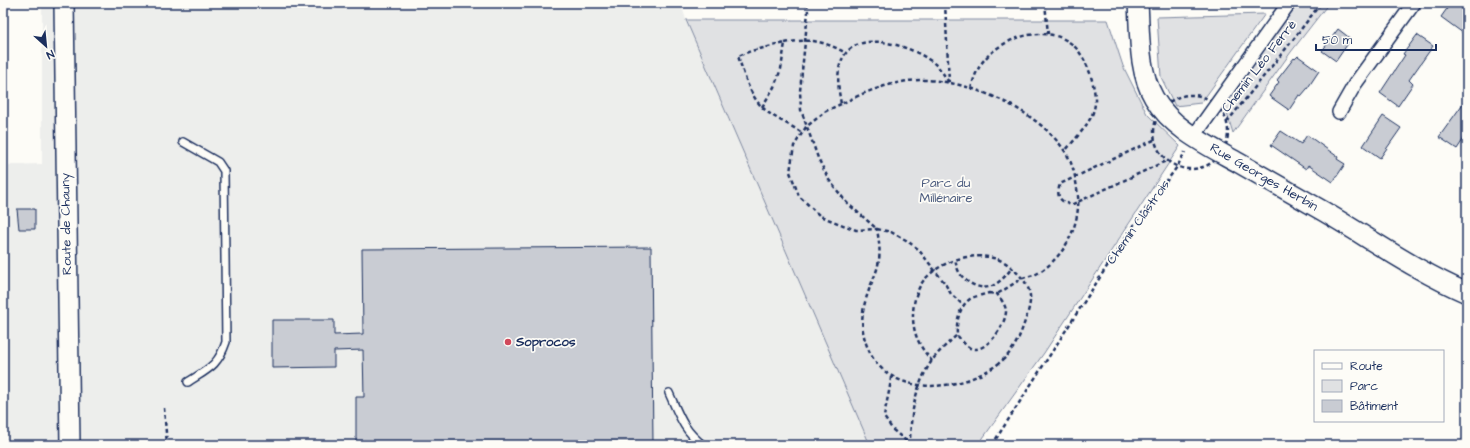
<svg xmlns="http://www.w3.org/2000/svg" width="1470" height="448" font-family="'Architects Daughter',sans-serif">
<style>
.built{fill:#edeeec}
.green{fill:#e0e1e3;stroke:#7e88a0}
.building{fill:#c9ccd3;stroke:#1b2f5e}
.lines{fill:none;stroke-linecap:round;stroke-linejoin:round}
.lane-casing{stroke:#1b2f5e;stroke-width:10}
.street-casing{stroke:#1b2f5e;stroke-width:16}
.secondary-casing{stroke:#1b2f5e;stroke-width:22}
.path{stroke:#1b2f5e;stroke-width:2.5;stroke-dasharray:4 3;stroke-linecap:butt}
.lane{stroke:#fdfcf7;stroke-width:7}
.street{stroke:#fdfcf7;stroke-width:13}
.secondary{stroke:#fdfcf7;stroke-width:19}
.poi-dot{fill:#d1495b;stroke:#fdfcf7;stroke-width:1.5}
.labels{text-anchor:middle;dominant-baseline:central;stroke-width:3.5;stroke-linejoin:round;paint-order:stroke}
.street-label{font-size:13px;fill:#1b2f5e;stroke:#fdfcf7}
.park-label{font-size:13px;fill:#4c5c7f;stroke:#fdfcf7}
.poi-label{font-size:13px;font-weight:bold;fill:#1b2f5e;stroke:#fdfcf7;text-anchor:start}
</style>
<rect width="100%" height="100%" fill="#fdfcf7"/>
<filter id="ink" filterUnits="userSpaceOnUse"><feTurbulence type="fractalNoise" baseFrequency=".025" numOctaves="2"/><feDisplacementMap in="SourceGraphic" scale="8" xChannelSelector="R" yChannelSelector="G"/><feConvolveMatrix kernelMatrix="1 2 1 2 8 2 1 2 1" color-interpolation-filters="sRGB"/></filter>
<g filter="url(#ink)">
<path class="built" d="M 42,3 L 681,3 L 686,20 L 870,445 L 3,445 L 3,165 L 42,164 Z"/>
<path class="green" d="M 1298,3 L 1329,3 L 1291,52 L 1233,133 L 1224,104 Z
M 1265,14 L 1201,103 L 1175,106 L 1161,77 L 1157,17 Z
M 686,20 L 1108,20 L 1123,66 L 1147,114 L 1180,146 L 1044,353 L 978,445 L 870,445 Z"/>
<path class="building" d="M 1451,3 L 1454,3 L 1467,12 L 1467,36 L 1441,17 Z
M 1338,29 L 1351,39 L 1336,61 L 1322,51 Z
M 1417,35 L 1433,46 L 1409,80 L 1413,84 L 1398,106 L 1380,93 L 1405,55 L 1403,54 Z
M 1298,56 L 1319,71 L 1307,89 L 1301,96 L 1299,95 L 1289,110 L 1269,96 L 1279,82 L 1277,80 L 1294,58 L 1295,59 Z
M 1467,98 L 1467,134 L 1457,149 L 1439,137 Z
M 1383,116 L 1401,128 L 1380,158 L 1363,146 Z
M 1281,131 L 1301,144 L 1307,135 L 1338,157 L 1337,159 L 1345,164 L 1333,182 L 1308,165 L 1306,169 L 1271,145 Z
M 17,209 L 35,209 L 35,229 L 19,229 Z
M 651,247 L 653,445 L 356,445 L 356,397 L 364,397 L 363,350 L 334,351 L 334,367 L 272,368 L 272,320 L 334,320 L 334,335 L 363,334 L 362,249 Z"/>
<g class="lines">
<g class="lane-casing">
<path id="lane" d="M 183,142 L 218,162 L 224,171 L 226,342 C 218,366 208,369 188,382
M 669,393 C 679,415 683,430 703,445"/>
</g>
<g class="street-casing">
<path id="street" d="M 1339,112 L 1355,84 L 1414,3
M 1194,136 L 1289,3"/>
</g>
<g class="secondary-casing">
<path id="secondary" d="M 64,3 L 70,445
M 1138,3 C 1140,33 1138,71 1154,98 C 1172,129 1209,146 1239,163 C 1267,179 1295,195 1323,211 C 1371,239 1416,271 1467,293"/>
</g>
<path class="path" d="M 807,3 L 808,12 L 800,91 L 801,110 L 818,158 L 829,180 L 847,203 L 877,229 L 891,232 L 906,240 L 918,249 L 944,282 L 951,294 L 964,306
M 945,3 L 949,82
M 1045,3 L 1048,34
M 785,43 C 810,38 824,41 846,53
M 949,82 C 945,77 941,69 936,65 C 917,48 865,29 846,53 C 835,67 838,87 841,104 C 864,92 895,80 922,80 C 970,80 1037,110 1064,150 C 1074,164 1076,180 1078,196 C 1080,218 1070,245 1054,260 C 1050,265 1043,270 1038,273 C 1033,276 1028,276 1023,278 C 1014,283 1006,289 997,294
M 971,89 C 973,80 976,72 981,64 C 999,38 1046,22 1073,45 C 1081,52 1086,63 1090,73 C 1093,83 1097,99 1094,109 C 1091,123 1074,140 1065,151
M1154 132a37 37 0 1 1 74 0a37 37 0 1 1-74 0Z
M 841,104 L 826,111 L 806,127 L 794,146 L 790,172 L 799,196 L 820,216 L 856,230 L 877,229 C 879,241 881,253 878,265 C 877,271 874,277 872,282 C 863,305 858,322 867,346 C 888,403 972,392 1007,356 C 1016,346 1021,333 1025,321 C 1034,296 1032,286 1012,268 C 998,254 973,254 955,260 C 956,264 957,268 959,272 C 965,283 982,292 994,285 C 1001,281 1008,274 1012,267
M 762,107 L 774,87 L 781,69 L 785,43 L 751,51 L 738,56 C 744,74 749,94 762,107 C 774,119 790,124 802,133
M 1227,122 L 1292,41 L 1321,3
M 1154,140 L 1060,184 C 1056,196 1059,201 1071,205 L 1166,161
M 989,293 L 997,294 C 1000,298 1005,304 1006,310 C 1007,324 986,355 970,348 C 965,345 960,339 957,335 C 956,322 959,307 970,299 C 975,296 983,295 989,293 Z
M 932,361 C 926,354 920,346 917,338 C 910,321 912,295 924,280 C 932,271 943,264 955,260
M 891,377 C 890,391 886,403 884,417 L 893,430 L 910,444
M 164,408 L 167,445
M 910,445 C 910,416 915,387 931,362 C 938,352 948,343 957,335
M 992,445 L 1133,226 L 1177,167 L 1185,152"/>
<use href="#lane" class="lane"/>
<use href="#street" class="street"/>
<use href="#secondary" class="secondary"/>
</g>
</g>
<circle class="poi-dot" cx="508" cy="342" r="4"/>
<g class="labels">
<g class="street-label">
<text transform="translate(1259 66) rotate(-52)">Chemin Léo Ferré</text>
<text transform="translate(1264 177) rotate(30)">Rue Georges Herbin</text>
<text transform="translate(1138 222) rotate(-55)">Chemin Clastrois</text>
<text transform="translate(66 224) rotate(-91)">Route de Chauny</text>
</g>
<g class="park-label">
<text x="946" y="183">Parc du<tspan x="946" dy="15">Millénaire</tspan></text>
</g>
<g class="poi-label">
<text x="516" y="342">Soprocos</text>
</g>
</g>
<rect width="1470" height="448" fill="none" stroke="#fdfcf7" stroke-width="16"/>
<rect x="8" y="8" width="1454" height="432" fill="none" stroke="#1b2f5e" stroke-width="1.5" filter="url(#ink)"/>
<rect x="1314" y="350" width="130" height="72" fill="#fdfcf7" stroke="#a3aaba"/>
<rect x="1322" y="363" width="20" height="6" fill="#fdfcf7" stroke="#a3aaba"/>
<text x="1350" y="370" font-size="12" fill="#1b2f5e">Route</text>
<rect x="1322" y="380" width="20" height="12" fill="#e0e1e3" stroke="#a3aaba"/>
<text x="1350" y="390" font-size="12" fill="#1b2f5e">Parc</text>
<rect x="1322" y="400" width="20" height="12" fill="#c9ccd3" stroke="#a3aaba"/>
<text x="1350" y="410" font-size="12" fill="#1b2f5e">Bâtiment</text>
<g transform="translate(46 46) rotate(153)" stroke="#fdfcf7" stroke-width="3" paint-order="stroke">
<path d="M0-3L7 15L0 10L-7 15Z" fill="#1b2f5e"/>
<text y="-6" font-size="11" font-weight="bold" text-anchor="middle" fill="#1b2f5e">N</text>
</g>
<path d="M1316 44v6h120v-6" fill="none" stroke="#1b2f5e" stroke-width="2"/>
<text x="1322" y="44" font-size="12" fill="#1b2f5e" stroke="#fdfcf7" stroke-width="3" paint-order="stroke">50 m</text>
</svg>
